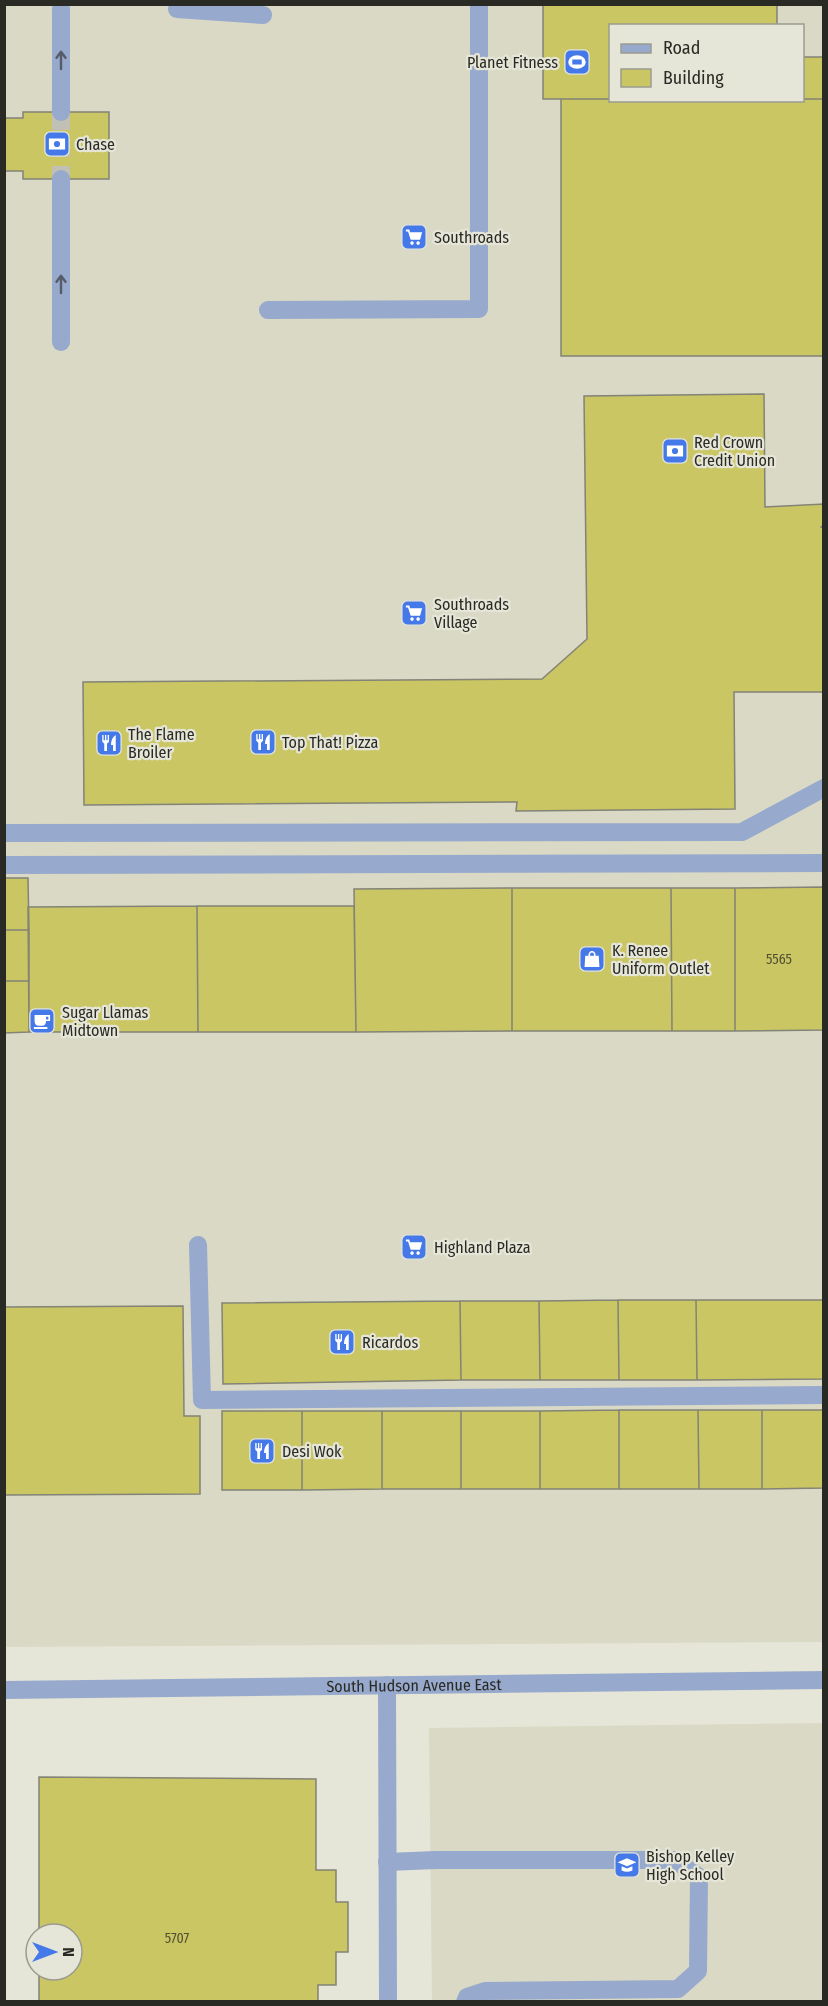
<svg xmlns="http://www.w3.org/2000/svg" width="828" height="2006" font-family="'Fira Sans Condensed',sans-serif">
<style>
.built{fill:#d9d9c5;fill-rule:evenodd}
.building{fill:#c9c663;stroke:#838377;stroke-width:1.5}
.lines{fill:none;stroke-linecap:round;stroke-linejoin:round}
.minor-tunnel{stroke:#c0c0b4;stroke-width:18;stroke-dasharray:18 9;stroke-linecap:butt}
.minor{stroke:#97a9cc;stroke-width:18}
.oneway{stroke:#565d68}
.labels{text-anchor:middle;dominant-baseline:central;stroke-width:4.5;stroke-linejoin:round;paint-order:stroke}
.number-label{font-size:14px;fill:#525134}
.poi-label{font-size:16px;fill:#2a2a25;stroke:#e6e6d8;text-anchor:start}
.street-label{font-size:16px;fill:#2a2a25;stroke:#e6e6d8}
</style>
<rect width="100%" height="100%" fill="#e6e6d8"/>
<path class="built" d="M 4,5 L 823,5 L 823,1642 L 5,1647 ZM 610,26 L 802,26 L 802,100 L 610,100 Z
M 823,1723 L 823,2001 L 432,2001 L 429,1728 Z"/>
<path class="building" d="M 543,4 L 777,4 L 777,26 L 610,26 L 610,99 L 543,99 Z
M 802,57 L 824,57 L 824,99 L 802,99 Z
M 561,99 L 824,99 L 824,356 L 561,356 Z
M 23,112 L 109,112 L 109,179 L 23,179 L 23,171 L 4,171 L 4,118 L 23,118 Z
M 764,394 L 765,507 L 824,504 L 824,525 L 821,527 L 824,529 L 823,692 L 734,692 L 735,809 L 516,811 L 517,802 L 84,805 L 83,682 L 542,679 L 587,639 L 584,396 Z
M 4,878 L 28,878 L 29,930 L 4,930 Z
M 824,887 L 824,1030 L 735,1031 L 735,888 Z
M 512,888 L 512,1031 L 356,1032 L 354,889 Z
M 512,888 L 671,888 L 672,1031 L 512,1031 Z
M 671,888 L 735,888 L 735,1031 L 672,1031 Z
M 197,906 L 198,1032 L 29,1032 L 28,907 Z
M 197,906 L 354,906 L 356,1032 L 198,1032 Z
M 4,930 L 29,930 L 29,981 L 4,981 Z
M 4,981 L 29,981 L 29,1032 L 4,1033 Z
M 618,1300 L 619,1380 L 540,1380 L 539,1301 Z
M 618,1300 L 696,1300 L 697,1380 L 619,1380 Z
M 696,1300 L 824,1300 L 824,1379 L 697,1380 Z
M 460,1301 L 539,1301 L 540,1380 L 461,1380 Z
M 460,1301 L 461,1380 L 223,1384 L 222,1303 Z
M 183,1306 L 184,1416 L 200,1416 L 200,1494 L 4,1495 L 4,1307 Z
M 619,1410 L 619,1489 L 540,1489 L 540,1411 Z
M 619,1410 L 698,1410 L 699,1489 L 619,1489 Z
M 698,1410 L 762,1410 L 762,1489 L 699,1489 Z
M 762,1410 L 824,1410 L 824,1488 L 762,1489 Z
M 222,1411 L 302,1411 L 302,1490 L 222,1490 Z
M 302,1411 L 382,1411 L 382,1489 L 302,1490 Z
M 382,1411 L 461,1411 L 461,1489 L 382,1489 Z
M 461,1411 L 540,1411 L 540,1489 L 461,1489 Z
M 39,1777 L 316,1779 L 316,1870 L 336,1870 L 336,1902 L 348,1902 L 348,1952 L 336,1952 L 336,1985 L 318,1985 L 318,2002 L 39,2002 L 39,1970 L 72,1970 L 72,1934 L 39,1934 Z"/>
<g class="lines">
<path class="minor-tunnel" d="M 61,112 L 61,179"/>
<g class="minor">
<path d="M 61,9 L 61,112"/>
<path d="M 177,9 L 263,15"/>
<path d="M 61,179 L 61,342"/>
<path d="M 268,310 L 479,309 L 479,4"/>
<path d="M 4,833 L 742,832 L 824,788"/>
<path d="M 4,865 L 824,863"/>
<path d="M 198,1245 L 202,1400 L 824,1395"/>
<path d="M 387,1685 L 388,2002"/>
<path id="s1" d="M 4,1690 L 824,1680"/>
<path d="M 387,1862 L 436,1860 L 675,1860 L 699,1877 L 698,1971 L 678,1989 L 485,1991 L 467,1997 L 465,2002"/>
</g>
</g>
<defs><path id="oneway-shaft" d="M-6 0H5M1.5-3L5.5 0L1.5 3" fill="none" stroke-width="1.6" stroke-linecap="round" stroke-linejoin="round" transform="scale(1.5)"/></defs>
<g class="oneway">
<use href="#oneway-shaft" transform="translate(61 60) rotate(-90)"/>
<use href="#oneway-shaft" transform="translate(61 284) rotate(-90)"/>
</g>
<defs>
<g id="stadium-square" transform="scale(1.35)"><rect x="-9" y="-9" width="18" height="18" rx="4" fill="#4579ea" stroke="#e6e6d8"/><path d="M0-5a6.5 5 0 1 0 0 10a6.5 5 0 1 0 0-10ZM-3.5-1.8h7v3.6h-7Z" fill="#fff"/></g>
<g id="bank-square" transform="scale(1.35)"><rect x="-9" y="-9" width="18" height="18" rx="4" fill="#4579ea" stroke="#e6e6d8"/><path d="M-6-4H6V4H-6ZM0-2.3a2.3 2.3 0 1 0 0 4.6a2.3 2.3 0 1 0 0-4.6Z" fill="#fff"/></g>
<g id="supermarket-square" transform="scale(1.35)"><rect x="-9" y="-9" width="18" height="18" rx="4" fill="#4579ea" stroke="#e6e6d8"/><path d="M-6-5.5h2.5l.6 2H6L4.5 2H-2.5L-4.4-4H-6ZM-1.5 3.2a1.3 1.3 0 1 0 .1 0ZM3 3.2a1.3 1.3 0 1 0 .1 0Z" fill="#fff"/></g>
<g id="restaurant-square" transform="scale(1.35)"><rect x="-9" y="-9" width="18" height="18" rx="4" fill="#4579ea" stroke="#e6e6d8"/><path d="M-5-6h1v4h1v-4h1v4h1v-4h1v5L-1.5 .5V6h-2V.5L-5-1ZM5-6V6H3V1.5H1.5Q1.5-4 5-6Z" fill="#fff"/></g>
<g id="shop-square" transform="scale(1.35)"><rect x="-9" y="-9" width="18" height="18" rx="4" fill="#4579ea" stroke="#e6e6d8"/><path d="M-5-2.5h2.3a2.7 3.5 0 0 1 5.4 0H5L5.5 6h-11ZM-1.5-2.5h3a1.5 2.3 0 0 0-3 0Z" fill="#fff"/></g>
<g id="cafe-square" transform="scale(1.35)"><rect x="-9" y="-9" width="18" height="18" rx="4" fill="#4579ea" stroke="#e6e6d8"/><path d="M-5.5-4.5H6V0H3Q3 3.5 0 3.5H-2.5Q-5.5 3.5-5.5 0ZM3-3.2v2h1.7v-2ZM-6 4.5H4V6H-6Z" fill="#fff"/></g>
<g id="school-square" transform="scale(1.35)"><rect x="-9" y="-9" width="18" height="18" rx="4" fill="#4579ea" stroke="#e6e6d8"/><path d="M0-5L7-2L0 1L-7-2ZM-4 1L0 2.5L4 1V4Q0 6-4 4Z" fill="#fff"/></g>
</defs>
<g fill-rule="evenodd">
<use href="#stadium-square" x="577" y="62"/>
<use href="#bank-square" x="57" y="144"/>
<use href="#supermarket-square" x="414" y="237"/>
<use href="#bank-square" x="675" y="451"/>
<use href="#supermarket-square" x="414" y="613"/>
<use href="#restaurant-square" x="263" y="742"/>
<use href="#restaurant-square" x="109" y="743"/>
<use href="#shop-square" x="592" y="959"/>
<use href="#cafe-square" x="42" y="1021"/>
<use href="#supermarket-square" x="414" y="1247"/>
<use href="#restaurant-square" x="342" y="1342"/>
<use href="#restaurant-square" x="262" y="1451"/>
<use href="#school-square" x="627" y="1865"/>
</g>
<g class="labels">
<g class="number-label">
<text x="779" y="959">5565</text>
<text x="177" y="1938">5707</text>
</g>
<g class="poi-label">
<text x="558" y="62" text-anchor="end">Planet Fitness</text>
<text x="76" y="144">Chase</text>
<text x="434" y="237">Southroads</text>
<text x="694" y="442">Red Crown<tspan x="694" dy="18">Credit Union</tspan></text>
<text x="434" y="604">Southroads<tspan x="434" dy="18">Village</tspan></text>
<text x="128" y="734">The Flame<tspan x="128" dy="18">Broiler</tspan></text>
<text x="282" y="742">Top That! Pizza</text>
<text x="612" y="950">K. Renee<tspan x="612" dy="18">Uniform Outlet</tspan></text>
<text x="62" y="1012">Sugar Llamas<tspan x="62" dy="18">Midtown</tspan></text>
<text x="434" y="1247">Highland Plaza</text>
<text x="362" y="1342">Ricardos</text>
<text x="282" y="1451">Desi Wok</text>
<text x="646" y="1856">Bishop Kelley<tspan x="646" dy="18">High School</tspan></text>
</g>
<g class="street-label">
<text stroke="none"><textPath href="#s1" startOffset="410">South Hudson Avenue East</textPath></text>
</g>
</g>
<rect width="828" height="2006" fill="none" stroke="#2a2a25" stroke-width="12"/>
<rect x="609" y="24" width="195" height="78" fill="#e6e6d8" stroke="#9b9b90" stroke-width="1.5"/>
<rect x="621" y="44" width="30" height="9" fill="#97a9cc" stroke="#9b9b90" stroke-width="1.5"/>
<text x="663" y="54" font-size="18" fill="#2a2a25">Road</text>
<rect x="621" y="69" width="30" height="18" fill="#c9c663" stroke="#9b9b90" stroke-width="1.5"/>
<text x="663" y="84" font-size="18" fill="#2a2a25">Building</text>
<g transform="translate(54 1952) rotate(90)"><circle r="28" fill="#e6e6d8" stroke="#9b9b90" stroke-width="1.5"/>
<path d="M0-4.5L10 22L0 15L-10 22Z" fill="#4579ea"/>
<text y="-9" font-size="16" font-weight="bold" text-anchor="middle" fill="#2a2a25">N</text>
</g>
</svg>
